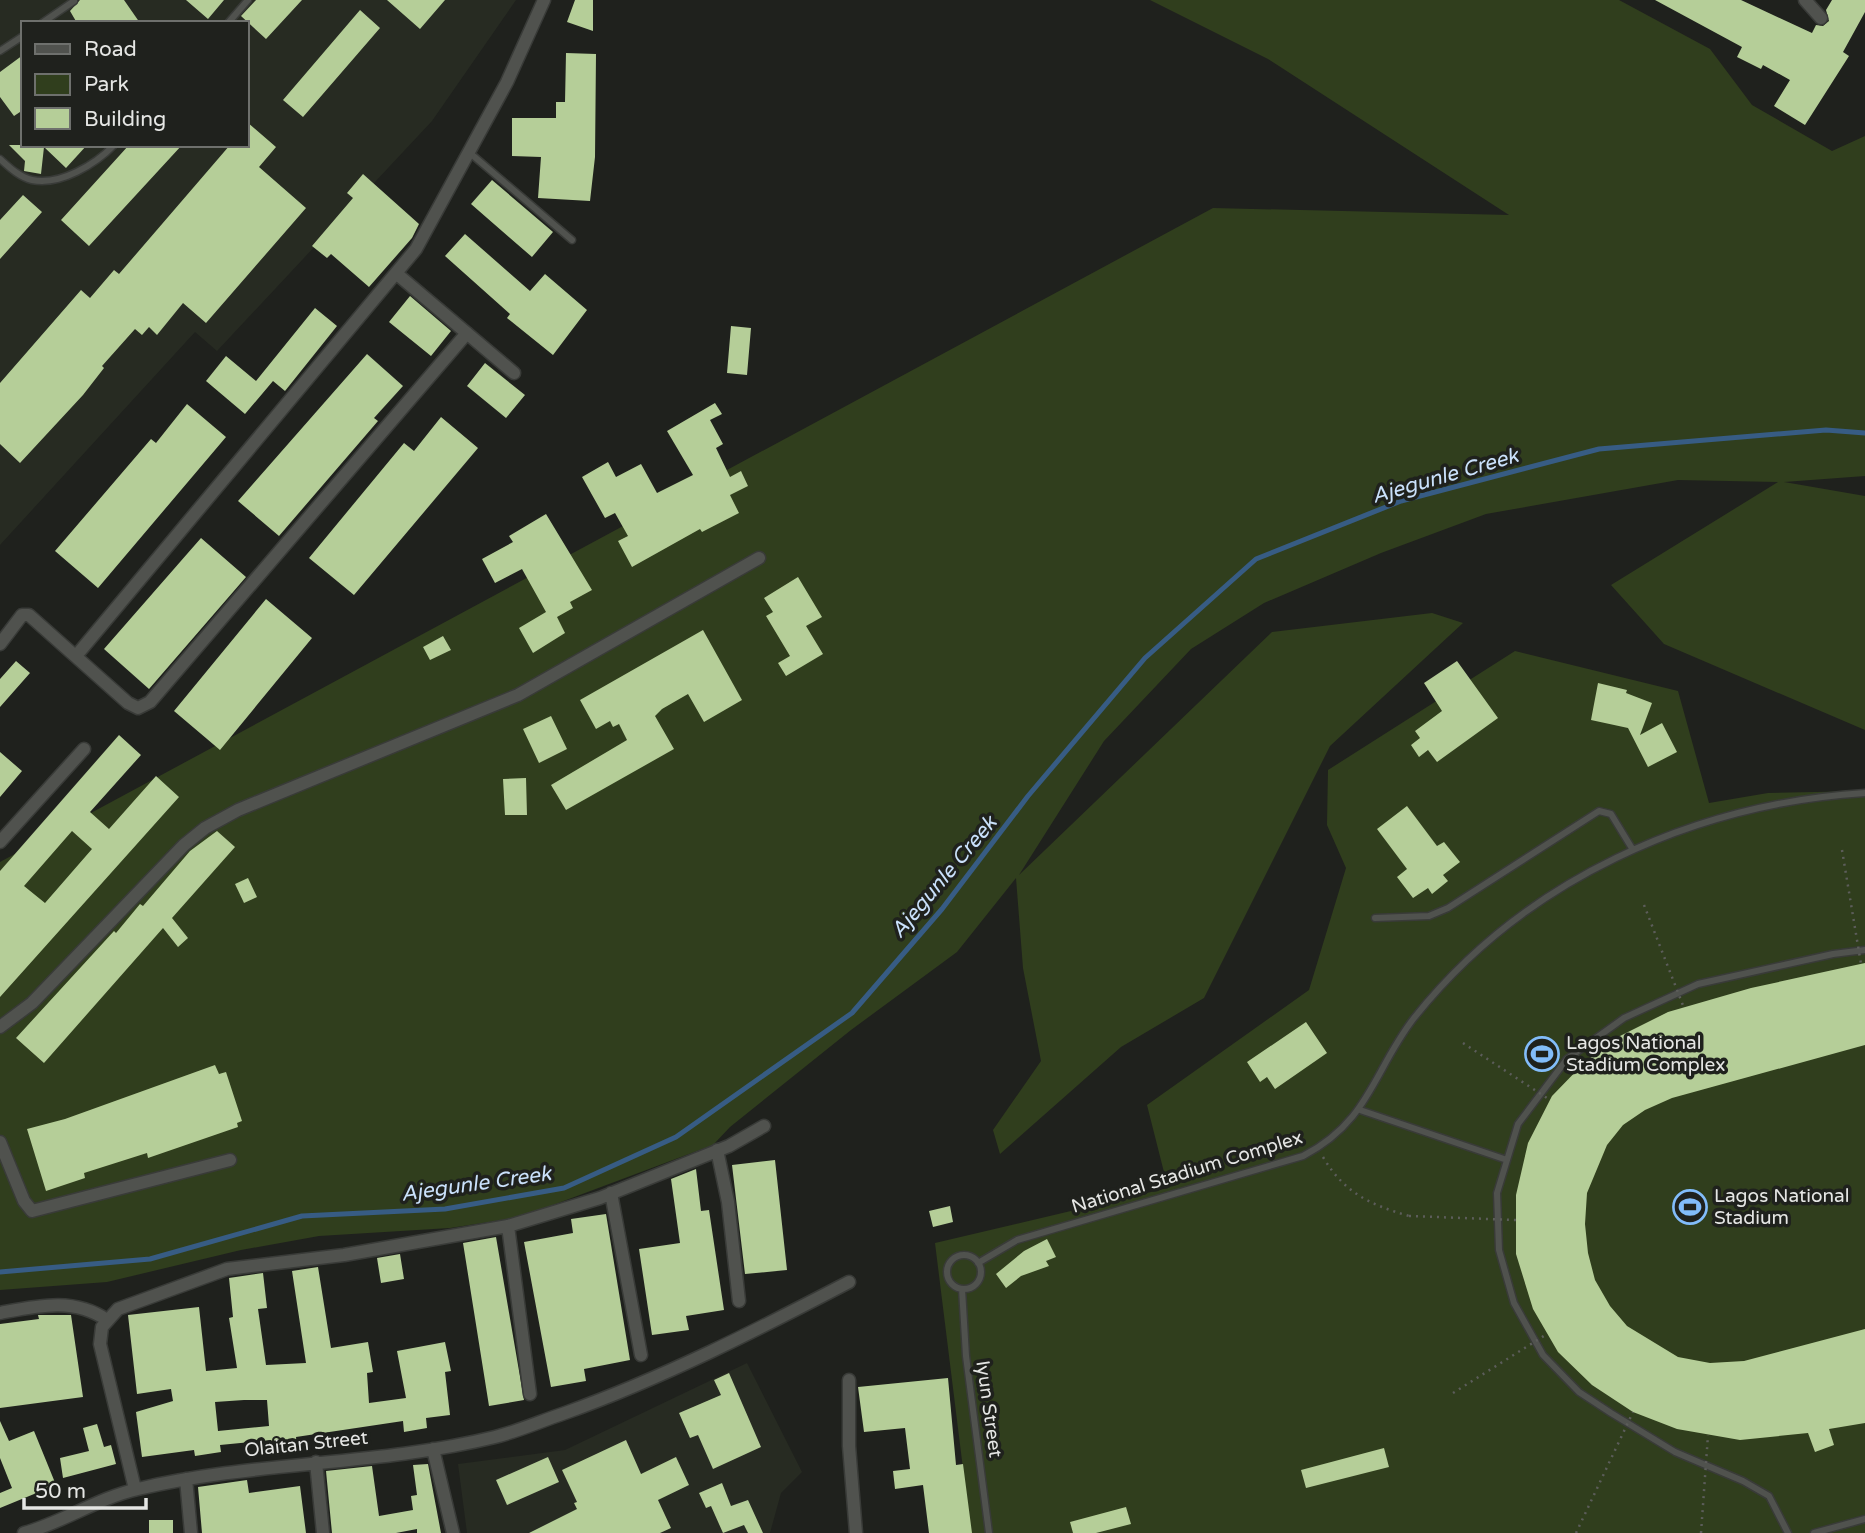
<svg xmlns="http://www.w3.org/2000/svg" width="1865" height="1533" font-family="'Varela Round',sans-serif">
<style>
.built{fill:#272b22;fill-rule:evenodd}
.green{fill:#303e1d}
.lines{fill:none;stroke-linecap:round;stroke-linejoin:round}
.stream{stroke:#375c84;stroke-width:5}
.building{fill:#b5ce98;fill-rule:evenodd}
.lane-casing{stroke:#393b38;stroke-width:9}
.street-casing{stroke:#393b38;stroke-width:15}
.path{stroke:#5c5d5a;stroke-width:2.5;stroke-dasharray:2 5;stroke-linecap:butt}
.lane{stroke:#50524e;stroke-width:6}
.street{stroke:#50524e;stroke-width:12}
.path-bridge{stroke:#5c5d5a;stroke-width:2.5;stroke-dasharray:2 5;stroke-linecap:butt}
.labels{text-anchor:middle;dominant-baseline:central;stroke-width:7;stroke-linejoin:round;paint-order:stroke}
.poi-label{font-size:19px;fill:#e5e6e4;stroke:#1f211d;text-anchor:start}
.street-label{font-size:19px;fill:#e5e6e4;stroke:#1f211d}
.water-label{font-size:21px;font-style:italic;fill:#cae1fb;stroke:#1f211d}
</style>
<rect width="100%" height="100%" fill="#1f211d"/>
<path class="built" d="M 0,0 L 516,0 L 432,121 L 217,351 L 195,332 L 0,545 ZM 23,23 L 247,23 L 247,145 L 23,145 Z
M 747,1363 L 802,1472 L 781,1493 L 770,1533 L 467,1533 L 458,1464 L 565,1450 Z"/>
<path class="green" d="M 1150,0 L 1619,0 L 1710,49 L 1752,105 L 1832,151 L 1865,136 L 1865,476 L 1784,482 L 1865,496 L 1865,730 L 1664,644 L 1611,585 L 1778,482 L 1678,480 L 1486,514 L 1381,553 L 1264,603 L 1191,649 L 1104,741 L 1019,875 L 1272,632 L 1432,613 L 1463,623 L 1330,746 L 1204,998 L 1121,1047 L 1000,1154 L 993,1130 L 1041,1061 L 1023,968 L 1016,878 L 957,952 L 851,1030 L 730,1127 L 713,1145 L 521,1217 L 450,1228 L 319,1236 L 241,1250 L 107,1282 L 0,1290 L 0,862 L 1213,208 L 1509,215 L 1268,59 Z
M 1515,651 L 1678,691 L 1709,803 L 1768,793 L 1865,791 L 1865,1533 L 971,1533 L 935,1243 L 1168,1188 L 1147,1105 L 1309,990 L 1346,868 L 1327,825 L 1328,770 Z"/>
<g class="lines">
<path class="stream" d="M 0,1272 L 150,1259 L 302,1216 L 445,1209 L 564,1188 L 676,1137 L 852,1013 L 942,909 L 1028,796 L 1145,658 L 1256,559 L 1401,501 L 1599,449 L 1826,430 L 1865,433"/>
</g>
<path class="building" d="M 80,0 L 124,0 L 140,23 L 77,23 L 70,11 Z
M 186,0 L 224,0 L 208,19 Z
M 256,0 L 302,0 L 266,39 L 241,16 Z
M 387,0 L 445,0 L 420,29 Z
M 575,0 L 593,0 L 593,31 L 567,22 Z
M 1655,0 L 1741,0 L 1812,33 L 1816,25 L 1823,26 L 1829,21 L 1826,10 L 1832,0 L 1865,0 L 1865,12 L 1843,52 L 1849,56 L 1805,125 L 1774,106 L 1790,80 L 1763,65 L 1761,69 L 1737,57 L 1742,47 Z
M 360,10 L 380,28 L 303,117 L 283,100 Z
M 566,53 L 596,54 L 595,157 L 590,201 L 538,198 L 541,157 L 512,156 L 512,118 L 556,118 L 556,102 L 565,102 Z
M 23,55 L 23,110 L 14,116 L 0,97 L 0,72 Z
M 247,122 L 276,147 L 259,167 L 306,208 L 206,323 L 183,303 L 157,335 L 149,327 L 142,335 L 135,329 L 102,366 L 104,368 L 83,395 L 20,463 L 0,444 L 0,383 L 81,290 L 90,298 L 114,270 L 119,274 L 230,145 L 247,145 Z
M 9,145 L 87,145 L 66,168 L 44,147 L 41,174 L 24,171 L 25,161 Z
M 129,145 L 182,145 L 89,246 L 61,220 Z
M 363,174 L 419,224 L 412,238 L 369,287 L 331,254 L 327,258 L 312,246 L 353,198 L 347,193 Z
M 492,180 L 553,232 L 532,257 L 471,204 Z
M 23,195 L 42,212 L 0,259 L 0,220 Z
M 465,234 L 530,291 L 545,274 L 587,310 L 553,355 L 507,318 L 510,314 L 445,256 Z
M 410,296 L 451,331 L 431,356 L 389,322 Z
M 315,308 L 337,326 L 285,391 L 273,381 L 245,414 L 206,381 L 226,356 L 256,381 Z
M 731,326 L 751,328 L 747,375 L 727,373 Z
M 367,354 L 403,386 L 374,418 L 378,421 L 279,536 L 238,501 Z
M 485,363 L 525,395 L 506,418 L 467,386 Z
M 715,403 L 722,414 L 710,420 L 723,444 L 716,448 L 730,477 L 741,471 L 748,486 L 730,495 L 739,513 L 702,532 L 700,529 L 632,567 L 618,541 L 628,536 L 615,513 L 605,518 L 582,477 L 608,462 L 616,477 L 641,464 L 657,493 L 693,475 L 667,431 Z
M 187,404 L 226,437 L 98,588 L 55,551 L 151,439 L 156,443 Z
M 441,417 L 478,448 L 354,595 L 309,558 L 404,443 L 414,451 Z
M 546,514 L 592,590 L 570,602 L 573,608 L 557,617 L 565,633 L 533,653 L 519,628 L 546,612 L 522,569 L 495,583 L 482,559 L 513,542 L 509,536 Z
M 201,538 L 246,577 L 149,689 L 104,649 Z
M 798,577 L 822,617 L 806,626 L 823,654 L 786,676 L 778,663 L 790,656 L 766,616 L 773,612 L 764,598 Z
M 266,599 L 312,638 L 220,750 L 174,711 Z
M 703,630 L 742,700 L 704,722 L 688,694 L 662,709 L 655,716 L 674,749 L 566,810 L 551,785 L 627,740 L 619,724 L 613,727 L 610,721 L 596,729 L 580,700 Z
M 443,636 L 451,650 L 430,660 L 423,647 Z
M 16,661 L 30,673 L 0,707 L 0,679 Z
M 1457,661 L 1498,718 L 1437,762 L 1428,750 L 1419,757 L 1411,745 L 1420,738 L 1415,731 L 1442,711 L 1424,683 Z
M 1598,683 L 1627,690 L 1626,693 L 1652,703 L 1640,735 L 1662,723 L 1677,752 L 1648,767 L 1628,728 L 1591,720 Z
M 551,716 L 567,749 L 539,763 L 523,729 Z
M 119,735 L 141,755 L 90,812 L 109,829 L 156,776 L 179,797 L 0,997 L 0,871 ZM 72,831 L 92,849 L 45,903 L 24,886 Z
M 0,752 L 22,771 L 0,797 Z
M 526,778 L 527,815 L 505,815 L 503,779 Z
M 1407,806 L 1437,846 L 1444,842 L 1460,862 L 1443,875 L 1448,881 L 1432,894 L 1428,888 L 1413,898 L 1397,877 L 1407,869 L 1377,829 Z
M 217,831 L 235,847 L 172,918 L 188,938 L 178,947 L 163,928 L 44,1063 L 16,1038 L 114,931 L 116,933 L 140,904 L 143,906 L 190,851 Z
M 248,878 L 257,897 L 244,903 L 235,884 Z
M 1865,963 L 1865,1045 L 1672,1098 L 1645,1110 L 1623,1125 L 1607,1145 L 1587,1193 L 1585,1224 L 1588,1253 L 1595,1280 L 1610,1306 L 1627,1326 L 1678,1357 L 1710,1363 L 1744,1361 L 1865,1329 L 1865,1423 L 1829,1429 L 1834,1445 L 1815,1452 L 1808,1433 L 1740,1440 L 1677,1429 L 1633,1412 L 1592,1385 L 1558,1352 L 1533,1309 L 1516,1254 L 1516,1195 L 1528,1143 L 1552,1096 L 1585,1062 L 1618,1037 L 1668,1012 L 1751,988 Z
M 1306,1022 L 1327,1053 L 1275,1089 L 1267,1077 L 1260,1082 L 1247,1062 Z
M 215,1065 L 219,1074 L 226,1072 L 242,1121 L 237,1123 L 238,1127 L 148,1158 L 147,1153 L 84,1173 L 85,1178 L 46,1191 L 27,1129 L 65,1119 Z
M 775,1160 L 787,1270 L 745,1274 L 732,1165 Z
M 696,1169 L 701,1211 L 709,1210 L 724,1310 L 686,1316 L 689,1330 L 652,1335 L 639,1249 L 680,1243 L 671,1179 Z
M 950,1206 L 953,1222 L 933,1227 L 929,1211 Z
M 606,1214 L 630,1360 L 584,1369 L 586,1381 L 551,1387 L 524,1242 L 573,1233 L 571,1219 Z
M 496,1237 L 524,1400 L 489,1406 L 463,1243 Z
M 1047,1239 L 1056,1257 L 1046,1261 L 1049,1266 L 1021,1276 L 1006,1288 L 996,1274 L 1024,1251 Z
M 400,1254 L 404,1279 L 381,1283 L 377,1258 Z
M 318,1267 L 331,1348 L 368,1342 L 373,1372 L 367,1373 L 369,1403 L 406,1398 L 397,1351 L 445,1342 L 451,1371 L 445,1372 L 450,1415 L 426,1418 L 427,1428 L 404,1432 L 403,1421 L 296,1437 L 297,1446 L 273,1449 L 271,1440 L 220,1445 L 221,1452 L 195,1456 L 194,1450 L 142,1457 L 136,1412 L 173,1401 L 171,1389 L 137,1394 L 128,1315 L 199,1307 L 206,1371 L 237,1368 L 229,1318 L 233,1317 L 229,1278 L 263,1273 L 267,1308 L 258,1309 L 266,1365 L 306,1363 L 292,1271 ZM 244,1400 L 267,1400 L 269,1426 L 218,1431 L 215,1402 Z
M 38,1315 L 71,1315 L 83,1397 L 0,1408 L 0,1324 L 39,1319 Z
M 729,1373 L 761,1447 L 713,1469 L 698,1435 L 690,1438 L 679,1413 L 721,1395 L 714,1380 Z
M 948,1378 L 956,1465 L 963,1464 L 972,1533 L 929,1533 L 923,1485 L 895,1489 L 893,1471 L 910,1469 L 905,1428 L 864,1432 L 858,1387 Z
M 0,1421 L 9,1441 L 34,1431 L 56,1485 L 0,1508 L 0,1493 L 12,1488 L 0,1458 Z
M 97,1424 L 104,1447 L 111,1445 L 116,1464 L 63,1478 L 60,1458 L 89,1451 L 83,1428 Z
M 626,1440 L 641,1474 L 676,1457 L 689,1485 L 658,1500 L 671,1528 L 660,1533 L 529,1533 L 577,1509 L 574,1503 L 577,1502 L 562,1470 Z
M 1384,1448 L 1389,1467 L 1306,1488 L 1301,1470 Z
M 548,1457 L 559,1482 L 507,1505 L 496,1480 Z
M 428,1464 L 441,1533 L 417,1533 L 417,1529 L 396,1533 L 332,1533 L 326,1471 L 372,1466 L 379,1516 L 413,1510 L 411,1496 L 417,1495 L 413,1465 Z
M 247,1480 L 249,1493 L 300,1486 L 306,1533 L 202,1533 L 198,1487 Z
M 722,1483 L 731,1506 L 748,1500 L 763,1533 L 748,1533 L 744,1525 L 723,1533 L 711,1506 L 706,1508 L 699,1493 Z
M 1126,1507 L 1131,1524 L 1096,1533 L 1073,1533 L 1070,1522 Z
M 149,1520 L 173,1520 L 173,1533 L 149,1533 Z"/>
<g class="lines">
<g class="lane-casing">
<path id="lane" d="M 42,23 L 74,1
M 228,23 L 248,0
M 0,51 L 23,36
M 470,153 L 572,240
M 0,159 C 9,167 19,177 32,180 C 60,186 96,164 114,145
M 1375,918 L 1429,916 L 1448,908 L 1599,811 L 1611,814 L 1633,850
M 1360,1110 L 1507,1160
M947 1272a17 17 0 1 1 34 0a17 17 0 1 1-34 0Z
M 978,1263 L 1017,1240 L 1303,1156 C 1370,1121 1373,1071 1414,1018 C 1523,881 1692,804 1865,793
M 962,1289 L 966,1356 L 989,1533
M 1788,1533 L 1769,1496 L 1743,1481 L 1675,1452 L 1611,1413 L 1579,1392 L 1543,1355 L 1514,1303 L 1499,1250 L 1497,1193 L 1518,1124 L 1567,1059 L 1624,1018 L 1698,984 L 1833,954 L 1865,950
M 1814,1533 L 1865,1519"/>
</g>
<g class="street-casing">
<path id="street" d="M 1805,0 L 1821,18
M 397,274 L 514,373
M 0,644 L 22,615 L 29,615 L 128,703 L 138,708 L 150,702 L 467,333
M 76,656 L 416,249 L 507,82 L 544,0
M 0,842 L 84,749
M 0,1027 L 32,1003 L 184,845 L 205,828 L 238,810 L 518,695 L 759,558
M 0,1142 L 24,1201 L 32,1211 L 230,1160
M 717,1150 L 728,1202 L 739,1301
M 611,1193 L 641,1355
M 508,1226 L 530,1394
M 0,1313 C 37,1306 74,1297 107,1320
M 849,1380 L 849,1446 L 856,1533
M 433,1449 L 453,1533
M 316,1462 L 323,1533
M 186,1479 L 191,1533
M 135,1489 L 100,1344 L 102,1327 L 118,1309 L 227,1269 L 344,1255 L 508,1226 L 600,1198 L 729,1146 L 764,1126
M 24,1533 C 64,1522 98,1498 138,1489 C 255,1461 377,1466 495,1437 C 519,1431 541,1421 565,1413 C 663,1378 757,1330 849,1282"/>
</g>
<path class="path" d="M 1323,1157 C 1344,1193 1371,1205 1409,1216"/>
<use href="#lane" class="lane"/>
<use href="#street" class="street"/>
<path class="path-bridge" d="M 1842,850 L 1861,964
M 1644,905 L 1684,1008
M 1463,1043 L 1550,1100
M 1409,1216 L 1516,1220
M 1453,1393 L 1547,1334
M 1576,1533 L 1633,1412
M 1701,1533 L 1708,1435"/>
</g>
<defs>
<g id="stadium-ring" transform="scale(1.75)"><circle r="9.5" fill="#1f211d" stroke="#82bcfa" stroke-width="1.5"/><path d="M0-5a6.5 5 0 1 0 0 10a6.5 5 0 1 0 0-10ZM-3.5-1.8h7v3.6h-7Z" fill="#82bcfa"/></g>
</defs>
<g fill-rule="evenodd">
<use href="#stadium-ring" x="1542" y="1054"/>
<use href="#stadium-ring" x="1690" y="1207"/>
</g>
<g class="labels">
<g class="poi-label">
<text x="1566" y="1043">Lagos National<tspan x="1566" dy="22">Stadium Complex</tspan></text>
<text x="1714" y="1196">Lagos National<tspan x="1714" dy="22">Stadium</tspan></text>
</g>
<g class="street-label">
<text transform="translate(1187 1172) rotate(-17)">National Stadium Complex</text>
<text transform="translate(989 1409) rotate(82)">Iyun Street</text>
<text transform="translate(306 1444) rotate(-6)">Olaitan Street</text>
</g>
<g class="water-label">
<text transform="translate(1445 476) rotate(-16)">Ajegunle Creek</text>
<text transform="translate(944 877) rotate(-50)">Ajegunle Creek</text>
<text transform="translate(476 1184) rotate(-8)">Ajegunle Creek</text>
</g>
</g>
<rect x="21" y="21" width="228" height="126" fill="#1f211d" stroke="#6e706d" stroke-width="2"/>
<rect x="35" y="44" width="35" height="10" fill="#50524e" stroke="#6e706d" stroke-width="2"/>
<text x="84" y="56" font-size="21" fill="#e5e6e4">Road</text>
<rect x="35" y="74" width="35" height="21" fill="#303e1d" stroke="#6e706d" stroke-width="2"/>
<text x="84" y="91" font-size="21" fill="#e5e6e4">Park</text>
<rect x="35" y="108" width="35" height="21" fill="#b5ce98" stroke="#6e706d" stroke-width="2"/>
<text x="84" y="126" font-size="21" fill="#e5e6e4">Building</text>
<path d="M24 1498v10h122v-10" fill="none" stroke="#e5e6e4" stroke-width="3.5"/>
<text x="35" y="1498" font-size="21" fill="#e5e6e4" stroke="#1f211d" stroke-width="5" paint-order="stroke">50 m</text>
</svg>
